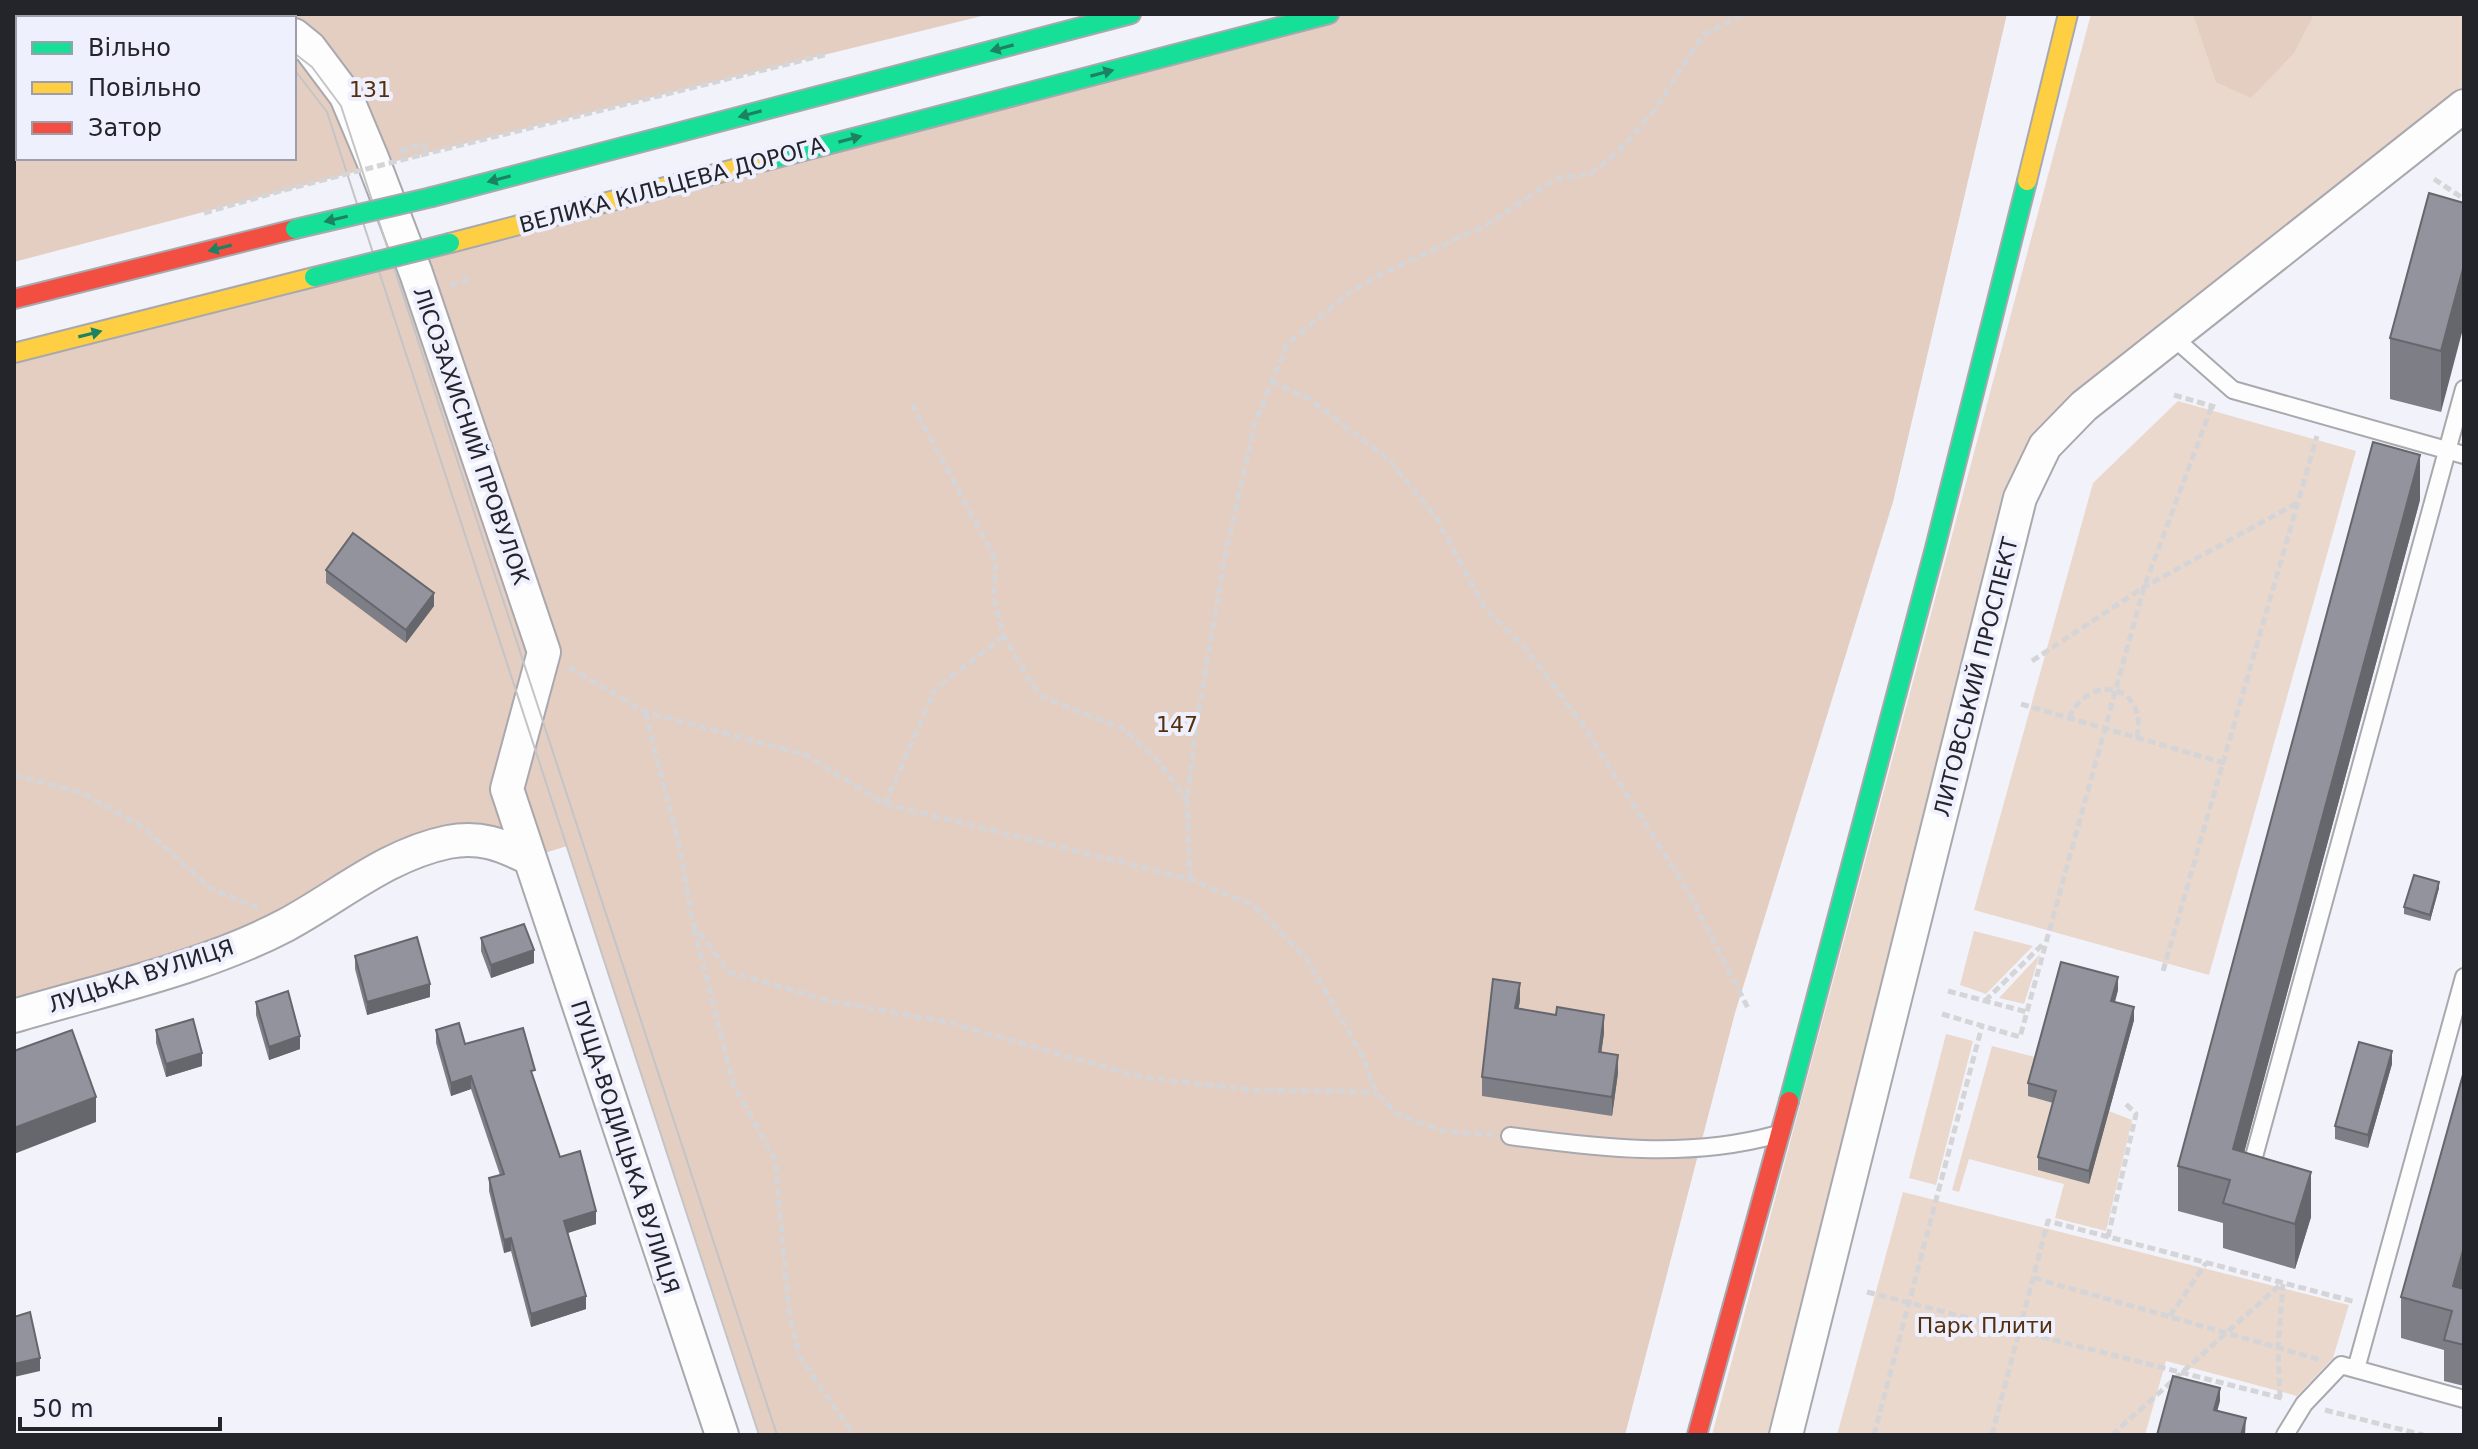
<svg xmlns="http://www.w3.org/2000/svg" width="2478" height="1449" font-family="'DejaVu Sans',sans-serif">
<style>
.green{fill:#ead8cd}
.forest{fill:#e4cec1;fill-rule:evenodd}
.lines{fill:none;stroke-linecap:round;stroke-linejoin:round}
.lane-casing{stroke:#a8a8ae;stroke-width:20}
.street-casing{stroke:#a8a8ae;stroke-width:36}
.fast-casing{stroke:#a8a8ae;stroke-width:22}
.slow-casing{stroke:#a8a8ae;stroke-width:22}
.jam-casing{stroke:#a8a8ae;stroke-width:22}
.path{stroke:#d5d5d8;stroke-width:5;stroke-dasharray:8 4;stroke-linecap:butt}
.lane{stroke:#fdfdfe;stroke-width:16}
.street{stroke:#fdfdfe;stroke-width:32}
.fast{stroke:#16e098;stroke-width:18}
.slow{stroke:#ffcf43;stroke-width:18}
.jam{stroke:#f24e42;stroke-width:18}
.tram{stroke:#c4c4c7;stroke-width:2}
.fast-bridge-casing{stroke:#a8a8ae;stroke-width:22;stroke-linecap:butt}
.path-bridge{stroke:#d5d5d8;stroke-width:5;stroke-dasharray:8 4;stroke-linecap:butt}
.fast-bridge{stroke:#16e098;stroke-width:18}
.wall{fill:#7e7e86}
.shaded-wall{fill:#66676d}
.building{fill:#92939c;stroke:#66676d;stroke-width:2}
.oneway{fill:#1d8262}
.labels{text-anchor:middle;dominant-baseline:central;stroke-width:8;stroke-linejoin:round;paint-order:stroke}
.park-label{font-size:22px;fill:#562f0d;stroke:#eff0fe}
.street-label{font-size:22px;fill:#24242b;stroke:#eff0fe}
</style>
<rect width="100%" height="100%" fill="#f2f3fa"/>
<path class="green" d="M 2091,14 L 2464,14 L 2464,95 L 2011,491 L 1768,1435 L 1712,1435 Z
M 2178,401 L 2356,451 L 2209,975 L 1974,910 L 2093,483 Z
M 1974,931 L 2033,946 L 1986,994 L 1960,985 Z
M 2040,954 L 2024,1004 L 1999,998 Z
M 1946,1034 L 1973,1041 L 1936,1185 L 1909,1178 Z
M 1992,1046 L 2039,1058 L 2089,1184 L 2109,1111 L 2132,1120 L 2106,1231 L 2055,1218 L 2064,1184 L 1969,1159 L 1959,1192 L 1952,1190 Z
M 1903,1192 L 2349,1305 L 2333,1358 L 2297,1396 L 2166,1361 L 2145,1435 L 1837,1435 Z"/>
<path class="forest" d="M 14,14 L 990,14 L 427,153 L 14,262 ZM 18,18 L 294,18 L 294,158 L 18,158 Z
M 1329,14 L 2007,14 L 1893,502 L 1735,1013 L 1625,1435 L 759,1435 L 567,846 L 529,858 L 480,838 L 285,925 L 14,1016 L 14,353 Z
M 2193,14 L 2314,14 L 2294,53 L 2251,98 L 2216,82 Z"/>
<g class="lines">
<g class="lane-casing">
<path id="lane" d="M 2173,337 L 2233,390 L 2464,455
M 1510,1136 C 1599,1148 1687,1159 1775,1135
M 2249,1175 L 2464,389
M 2356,1369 L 2464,977
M 2285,1435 L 2304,1404 L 2341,1365 L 2464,1399"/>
</g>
<g class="street-casing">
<path id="street" d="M 261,14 L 268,18
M 294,35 L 310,48 L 346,96 L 372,158 L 416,273 L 544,652 L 507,789 L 722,1435
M 14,1016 C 104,989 202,969 286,925 C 340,896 386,855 448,842 C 480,836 500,844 529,858
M 1786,1435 L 2020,498 L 2045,446 L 2084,406 L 2464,106"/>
</g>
<g class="fast-casing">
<path id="fast" d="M 765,161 L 1329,14
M 432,197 L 1131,14
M 1789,1101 L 1935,548 L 2027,181"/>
</g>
<g class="slow-casing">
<path id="slow" d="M 2027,181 L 2068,14
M 450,243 L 765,161
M 14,353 L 314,277"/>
</g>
<g class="jam-casing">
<path id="jam" d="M 14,299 L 295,229
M 1697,1435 L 1789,1101"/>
</g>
<path class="path" d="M 400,151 L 424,144 L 427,153
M 421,155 L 828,54
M 2434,179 L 2464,199
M 204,213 L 284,190
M 450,285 L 466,281 L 464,273
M 1271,381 L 1309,399 L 1388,459 L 1436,517 L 1486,610 L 1524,646 L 1583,725 L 1689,893 L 1749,1010
M 2174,395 L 2215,407
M 912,404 L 996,560 L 993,597 L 1004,636 L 1028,678 L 1042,697 L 1124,729 L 1158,761 L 1187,800
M 2032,661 L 2144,587 L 2299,502
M 569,667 L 645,712 L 806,755 L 885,804 L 1190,879 L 1253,905 L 1307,959 L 1363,1057 L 1376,1092 L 1397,1114 L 1443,1131 L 1493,1135
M 2021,704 L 2224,763
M 645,712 L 680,849 L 693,924 L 729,972 L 830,1001 L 947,1022 L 1140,1077 L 1253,1090 L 1376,1092
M 2069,718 C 2091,670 2148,686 2137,737
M 14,775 L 83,793 L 144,828 L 210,888 L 258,908
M 885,804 L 935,689 L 1004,636
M 1190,879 L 1187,801 L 1194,739 L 1226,551 L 1255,423 L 1287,344 L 1350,292 L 1383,273 L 1485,226 L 1557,178 L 1590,174 L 1617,153 L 1653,112 L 1703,35 L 1743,14
M 694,928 L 734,1086 L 775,1159 L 789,1311 L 799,1356 L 854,1435
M 2163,971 L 2317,436
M 1948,991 L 2027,1012
M 1985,1001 L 2044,943
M 1942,1014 L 2020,1037 L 2144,587 L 2212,406
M 2108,1237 L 2136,1114 L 2125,1103
M 2034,1278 L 2321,1360
M 1867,1292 L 2285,1399
M 2170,1316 L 2206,1263
M 2280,1398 L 2278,1347 L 2283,1284
M 2325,1410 L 2423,1435
M 1874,1435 L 1982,1026
M 1992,1435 L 2048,1221 L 2356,1302
M 2112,1435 L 2282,1283"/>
<use href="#lane" class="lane"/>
<use href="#street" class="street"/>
<use href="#fast" class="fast"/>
<use href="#slow" class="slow"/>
<use href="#jam" class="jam"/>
<path class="tram" d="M 225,14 L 238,18
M 143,18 L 177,18
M 14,20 L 18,20
M 294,53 L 312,67 L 341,106 L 777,1435
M 294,69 L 327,112 L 759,1435"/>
<g class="fast-bridge-casing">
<path id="fast-bridge" d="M 295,229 L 432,197
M 314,277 L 450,243"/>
</g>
<path class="path-bridge" d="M 284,190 L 421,155"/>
<use href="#fast-bridge" class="fast-bridge"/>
</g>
<path class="wall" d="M 2464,203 L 2441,412 L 2390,399 L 2390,338 Z
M 2420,500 L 2244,1152 L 2311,1217 L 2295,1269 L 2223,1248 L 2223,1223 L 2178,1211 L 2178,1166 Z
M 326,570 L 434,606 L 406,643 L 326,583 Z
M 2439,888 L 2430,921 L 2404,914 L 2404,907 Z
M 481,938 L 534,963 L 491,978 L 481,951 Z
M 355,956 L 430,997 L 367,1015 L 355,969 Z
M 2118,990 L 2115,1002 L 2134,1020 L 2089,1184 L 2038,1170 L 2038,1157 L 2053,1103 L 2028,1096 L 2028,1083 Z
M 1520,1001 L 1518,1009 L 1604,1033 L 1601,1052 L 1618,1073 L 1612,1116 L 1482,1096 L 1482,1077 Z
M 256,1002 L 300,1049 L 269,1060 L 256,1015 Z
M 156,1030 L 202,1066 L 166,1077 L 156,1043 Z
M 436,1030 L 535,1081 L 560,1157 L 596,1224 L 568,1233 L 586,1309 L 531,1327 L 511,1251 L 504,1253 L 489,1191 L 489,1178 L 500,1175 L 471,1089 L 451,1096 L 436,1043 Z
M 2392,1064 L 2368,1148 L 2335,1139 L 2335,1126 Z
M 2464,1071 L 2464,1386 L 2444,1381 L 2444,1350 L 2401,1338 L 2401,1297 Z"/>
<path class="shaded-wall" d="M 2464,265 L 2464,325 L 2441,412 L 2441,351 Z
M 2420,455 L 2420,500 L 2233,1194 L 2233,1149 Z
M 434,593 L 434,606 L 406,643 L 406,630 Z
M 2439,882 L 2439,888 L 2430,921 L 2430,915 Z
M 534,950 L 534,963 L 491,978 L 491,965 Z
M 2118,977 L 2118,990 L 2111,1014 L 2111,1001 Z
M 1520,983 L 1520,1001 L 1515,1027 L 1515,1008 Z
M 430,984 L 430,997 L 367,1015 L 367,1002 Z
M 2134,1007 L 2134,1020 L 2089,1184 L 2089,1171 Z
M 1604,1015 L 1604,1033 L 1599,1070 L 1599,1052 Z
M 300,1036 L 300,1049 L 269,1060 L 269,1047 Z
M 2392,1051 L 2392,1064 L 2368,1148 L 2368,1135 Z
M 202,1053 L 202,1066 L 166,1077 L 166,1064 Z
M 1618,1055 L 1618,1073 L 1612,1116 L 1612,1097 Z
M 471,1076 L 471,1089 L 451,1096 L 451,1083 Z
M 96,1097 L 96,1122 L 14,1154 L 14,1128 Z
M 2311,1172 L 2311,1217 L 2295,1269 L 2295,1224 Z
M 596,1211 L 596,1224 L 564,1234 L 564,1221 Z
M 511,1238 L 511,1251 L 504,1253 L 504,1240 Z
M 2464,1247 L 2464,1288 L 2453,1328 L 2453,1286 Z
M 586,1296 L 586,1309 L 531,1327 L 531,1314 Z
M 40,1358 L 40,1371 L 14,1377 L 14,1364 Z
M 2220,1388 L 2220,1401 L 2214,1423 L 2214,1410 Z
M 2246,1418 L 2245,1435 L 2241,1435 Z"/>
<path class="building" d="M 2429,193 L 2464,203 L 2464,265 L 2441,351 L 2390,338 Z
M 2373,442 L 2420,455 L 2233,1149 L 2311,1172 L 2295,1224 L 2223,1203 L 2230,1180 L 2178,1166 Z
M 353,533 L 434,593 L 406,630 L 326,570 Z
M 2414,875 L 2439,882 L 2430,915 L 2404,907 Z
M 524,924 L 534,950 L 491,965 L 481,938 Z
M 417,937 L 430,984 L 367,1002 L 355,956 Z
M 2061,962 L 2118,977 L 2111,1001 L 2134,1007 L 2089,1171 L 2038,1157 L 2056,1091 L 2028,1083 Z
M 1493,979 L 1520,983 L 1515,1008 L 1556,1015 L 1557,1007 L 1604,1015 L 1599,1052 L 1618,1055 L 1612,1097 L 1482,1077 Z
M 288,991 L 300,1036 L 269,1047 L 256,1002 Z
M 193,1019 L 202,1053 L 166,1064 L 156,1030 Z
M 459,1023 L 465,1044 L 523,1028 L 535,1070 L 531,1071 L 560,1157 L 580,1151 L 596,1211 L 564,1221 L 586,1296 L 531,1314 L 511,1238 L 504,1240 L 489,1178 L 504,1174 L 471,1076 L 451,1083 L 436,1030 Z
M 72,1030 L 96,1097 L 14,1128 L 14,1051 Z
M 2359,1042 L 2392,1051 L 2368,1135 L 2335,1126 Z
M 2464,1071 L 2464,1247 L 2453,1286 L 2464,1289 L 2464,1345 L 2444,1340 L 2452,1311 L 2401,1297 Z
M 30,1312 L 40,1358 L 14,1364 L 14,1317 Z
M 2173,1376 L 2220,1388 L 2214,1410 L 2246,1418 L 2241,1435 L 2157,1435 Z"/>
<defs><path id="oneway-solid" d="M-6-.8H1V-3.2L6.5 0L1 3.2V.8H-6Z" transform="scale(2)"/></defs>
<g class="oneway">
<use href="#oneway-solid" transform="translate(1002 48) rotate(165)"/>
<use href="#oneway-solid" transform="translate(1102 73) rotate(-15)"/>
<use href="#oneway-solid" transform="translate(750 114) rotate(165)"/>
<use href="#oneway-solid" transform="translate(850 139) rotate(-15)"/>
<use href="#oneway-solid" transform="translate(499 179) rotate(165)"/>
<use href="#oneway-solid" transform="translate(336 219) rotate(167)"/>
<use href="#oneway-solid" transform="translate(220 248) rotate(166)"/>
<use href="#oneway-solid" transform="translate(90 334) rotate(-14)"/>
</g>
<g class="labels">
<g class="park-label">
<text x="370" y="89">131</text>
<text x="1177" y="724">147</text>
<text x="1985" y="1325">Парк Плити</text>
</g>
<g class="street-label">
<text transform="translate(672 185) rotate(-15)">ВЕЛИКА КІЛЬЦЕВА ДОРОГА</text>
<text transform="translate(471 436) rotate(71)">ЛІСОЗАХИСНИЙ ПРОВУЛОК</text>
<text transform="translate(1976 677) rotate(-76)">ЛИТОВСЬКИЙ ПРОСПЕКТ</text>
<text transform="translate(141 976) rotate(-18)">ЛУЦЬКА ВУЛИЦЯ</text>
<text transform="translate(625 1147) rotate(72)">ПУЩА-ВОДИЦЬКА ВУЛИЦЯ</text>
</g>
</g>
<rect width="2478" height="1449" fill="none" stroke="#24242b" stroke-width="32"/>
<rect x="16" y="16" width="280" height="144" fill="#eff0fe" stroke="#9e9eaa" stroke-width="2"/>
<rect x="32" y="42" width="40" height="12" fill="#16e098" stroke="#9e9eaa" stroke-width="2"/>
<text x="88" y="56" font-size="24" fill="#24242b">Вільно</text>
<rect x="32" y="82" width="40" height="12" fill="#ffcf43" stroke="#9e9eaa" stroke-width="2"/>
<text x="88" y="96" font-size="24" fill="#24242b">Повільно</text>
<rect x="32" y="122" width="40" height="12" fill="#f24e42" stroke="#9e9eaa" stroke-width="2"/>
<text x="88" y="136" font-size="24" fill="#24242b">Затор</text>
<path d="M20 1417v12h200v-12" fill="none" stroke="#24242b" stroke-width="4"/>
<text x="32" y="1417" font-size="24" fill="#24242b" stroke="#eff0fe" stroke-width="6" paint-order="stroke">50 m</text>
</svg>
